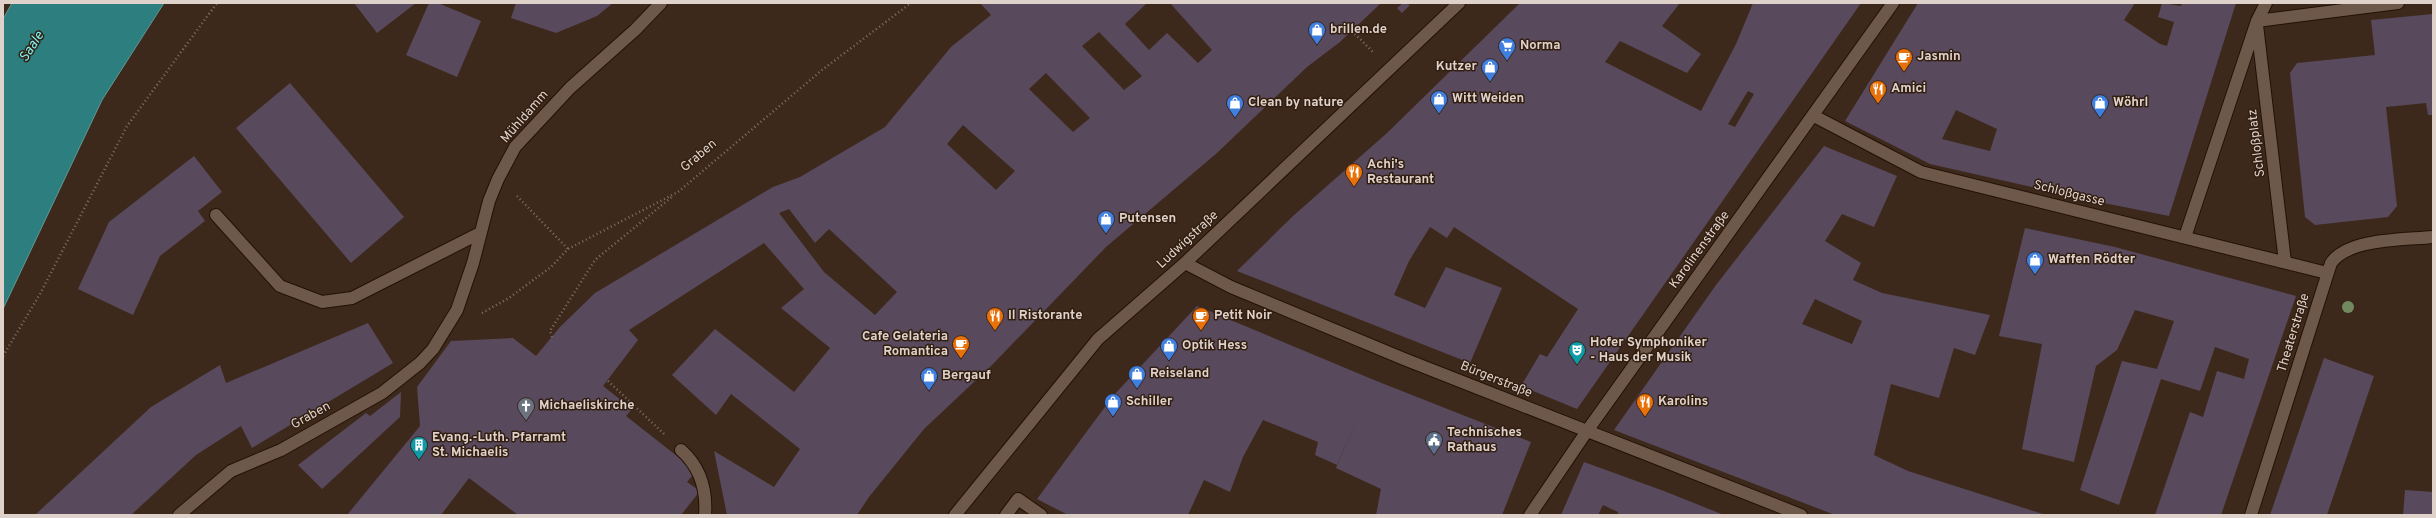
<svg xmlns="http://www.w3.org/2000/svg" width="2436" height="518" font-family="Overpass,sans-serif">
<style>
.water{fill:#2d7e7e;stroke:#629795}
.building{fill:#58495c;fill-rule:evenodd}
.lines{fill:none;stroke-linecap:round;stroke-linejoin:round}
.minor-casing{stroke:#231105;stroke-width:14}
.path{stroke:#827166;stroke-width:2.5;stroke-dasharray:1 3;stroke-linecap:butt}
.minor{stroke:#6e5849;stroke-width:12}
.tree{fill:#72895f}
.labels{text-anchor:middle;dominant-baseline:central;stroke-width:3;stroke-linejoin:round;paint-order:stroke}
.poi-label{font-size:13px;font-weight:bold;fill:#dfd2ca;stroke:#321f12;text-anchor:start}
.street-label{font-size:13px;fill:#dfd2ca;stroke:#321f12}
.water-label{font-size:14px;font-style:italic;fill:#7df3f3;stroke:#321f12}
</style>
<rect width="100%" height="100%" fill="#3d291c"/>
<path class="water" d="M 12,3 L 164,3 L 102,100 L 3,309 L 3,19 Z"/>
<path class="building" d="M 354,3 L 416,3 L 377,33 Z
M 429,3 L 438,3 L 481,21 L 457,77 L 406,55 Z
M 516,3 L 613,3 L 597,16 L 556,33 L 511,18 Z
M 980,3 L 1147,3 L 1125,24 L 1149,50 L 1167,33 L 1198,63 L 1212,50 L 1170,3 L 1381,3 L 1340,42 L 1307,67 L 1217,153 L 1106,247 L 992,365 L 924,429 L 869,497 L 857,515 L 727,515 L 714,451 L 774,487 L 800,449 L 731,394 L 716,415 L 672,375 L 715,329 L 794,392 L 830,348 L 781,308 L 804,289 L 764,243 L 629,330 L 638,340 L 603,386 L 632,409 L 626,416 L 696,471 L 687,482 L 700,491 L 681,515 L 518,515 L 469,478 L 441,515 L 347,515 L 420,426 L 417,387 L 451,341 L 513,338 L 536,356 L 560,327 L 595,293 L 773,187 L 800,177 L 885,127 L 951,47 L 991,15 ZM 1099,32 L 1142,76 L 1124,90 L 1082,46 ZM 1046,73 L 1090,118 L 1073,132 L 1029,89 ZM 963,125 L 1015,171 L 996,190 L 947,144 ZM 789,209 L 815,243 L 829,229 L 897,292 L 875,315 L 824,272 L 779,213 Z
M 1403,3 L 1410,5 L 1402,13 L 1397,8 Z
M 1520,3 L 1680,3 L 1662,26 L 1701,54 L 1687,73 L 1620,41 L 1605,62 L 1701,111 L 1736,44 L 1753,3 L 1861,3 L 1577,409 L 1521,386 L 1540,354 L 1547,357 L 1578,309 L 1454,227 L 1447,238 L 1430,227 L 1409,261 L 1394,295 L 1425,308 L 1446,267 L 1502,288 L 1470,363 L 1237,271 L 1293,216 L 1387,133 ZM 1748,91 L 1754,94 L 1735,127 L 1728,124 Z
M 1918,3 L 2135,3 L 2124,20 L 2160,44 L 2167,46 L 2174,22 L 2158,17 L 2162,3 L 2181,6 L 2182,3 L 2236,3 L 2169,216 L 2099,202 L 1930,164 L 1845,121 ZM 1956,110 L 1997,129 L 1990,151 L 1942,139 Z
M 2433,14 L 2433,115 L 2428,115 L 2426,103 L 2386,107 L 2397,206 L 2388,217 L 2315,225 L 2305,217 L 2290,73 L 2297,63 L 2375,55 L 2371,20 Z
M 290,83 L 404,217 L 351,263 L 236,128 Z
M 1824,146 L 1897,176 L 1874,227 L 1842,214 L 1825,241 L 1861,263 L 1853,280 L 1882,293 L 1990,315 L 1975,355 L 1954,348 L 1939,398 L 1891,384 L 1874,455 L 1908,471 L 2046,515 L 1835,515 L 1614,430 L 1716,285 ZM 1815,299 L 1862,321 L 1852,344 L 1802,324 Z
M 194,156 L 222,192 L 198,211 L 205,221 L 160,256 L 133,315 L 78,289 L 109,222 Z
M 2025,228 L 2115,247 L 2296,296 L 2221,515 L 2155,515 L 2190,412 L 2203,417 L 2217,371 L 2244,379 L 2249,359 L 2215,347 L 2200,391 L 2161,379 L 2119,505 L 2080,490 L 2122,361 L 2157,369 L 2174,321 L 2135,310 L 2117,350 L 2096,366 L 2074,462 L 2022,449 L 2042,344 L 1999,336 Z
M 1197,306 L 1374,380 L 1531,442 L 1502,515 L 1376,515 L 1381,489 L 1336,468 L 1357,419 L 1337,465 L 1315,455 L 1318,442 L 1263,420 L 1243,457 L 1230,492 L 1204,480 L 1188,515 L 1068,515 L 1037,499 L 1113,396 Z
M 368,323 L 393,363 L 252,448 L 241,426 L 196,455 L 131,515 L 35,515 L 151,407 L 220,365 L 226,383 Z
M 2324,358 L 2374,376 L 2327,515 L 2270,515 Z
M 401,392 L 400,417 L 322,489 L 298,465 L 366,413 L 370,416 Z
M 1584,462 L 1664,491 L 1724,515 L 1618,515 L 1618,512 L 1603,505 L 1598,515 L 1561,515 Z
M 2405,490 L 2433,492 L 2433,515 L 2403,515 Z"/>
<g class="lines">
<g class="minor-casing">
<path id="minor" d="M 2257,21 L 2398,3
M 2257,25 L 2285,262
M 1814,116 L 1921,172 L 2327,273
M 216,215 L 280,286 L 322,302 L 352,298 L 480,233
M 2185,237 L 2257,21 L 2266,3
M 1185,263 L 1231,287 L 1404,359 L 1801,515
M 681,450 C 700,467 707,489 705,515
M 179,515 L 231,471 L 281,450 L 382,393 L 420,363 L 433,349 L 457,310 L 473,263 L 489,201 L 498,179 L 515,147 L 570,88 L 635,30 L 661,3
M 955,515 L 1098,339 L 1185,263 L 1459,3
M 1006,515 L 1018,499 L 1041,515
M 1530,515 L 1587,431 L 1893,3
M 2251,515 L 2331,263 C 2349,238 2404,240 2433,237"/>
</g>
<path class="path" d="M 1352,31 L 1373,52
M 517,196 L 568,249
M 482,313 L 509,298 L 551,267 L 568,249 L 678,192 L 822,70 L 911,3
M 552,337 L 550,331 L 595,260 L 673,196
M 3,356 L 40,294 L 127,126 L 217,3
M 608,381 L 664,434"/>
<use href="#minor" class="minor"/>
</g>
<circle class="tree" cx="2348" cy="307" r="6"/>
<defs>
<g id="shop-pin" transform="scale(0.9)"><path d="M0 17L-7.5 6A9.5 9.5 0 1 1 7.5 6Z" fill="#3f7fe0" stroke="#321f12"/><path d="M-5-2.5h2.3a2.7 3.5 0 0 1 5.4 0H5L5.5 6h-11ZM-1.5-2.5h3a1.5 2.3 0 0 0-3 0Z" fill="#fff"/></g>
<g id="supermarket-pin" transform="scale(0.9)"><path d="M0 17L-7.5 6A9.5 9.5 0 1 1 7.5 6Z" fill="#3f7fe0" stroke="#321f12"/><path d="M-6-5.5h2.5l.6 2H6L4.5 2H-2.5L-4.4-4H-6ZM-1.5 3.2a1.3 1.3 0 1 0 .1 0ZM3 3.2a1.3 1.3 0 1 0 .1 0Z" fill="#fff"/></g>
<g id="cafe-pin" transform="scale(0.9)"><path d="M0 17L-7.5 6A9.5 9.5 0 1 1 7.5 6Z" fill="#e8710a" stroke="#321f12"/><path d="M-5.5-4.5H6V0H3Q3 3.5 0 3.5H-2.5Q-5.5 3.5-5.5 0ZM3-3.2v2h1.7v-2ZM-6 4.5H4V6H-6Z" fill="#fff"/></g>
<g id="restaurant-pin" transform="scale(0.9)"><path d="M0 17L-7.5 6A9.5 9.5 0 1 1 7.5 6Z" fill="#e8710a" stroke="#321f12"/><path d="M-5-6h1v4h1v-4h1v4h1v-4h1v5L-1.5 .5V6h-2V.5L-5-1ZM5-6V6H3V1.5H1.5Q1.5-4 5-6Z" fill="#fff"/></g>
<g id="theatre-pin" transform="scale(0.9)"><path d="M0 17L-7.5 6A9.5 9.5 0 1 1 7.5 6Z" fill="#0f9aa8" stroke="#321f12"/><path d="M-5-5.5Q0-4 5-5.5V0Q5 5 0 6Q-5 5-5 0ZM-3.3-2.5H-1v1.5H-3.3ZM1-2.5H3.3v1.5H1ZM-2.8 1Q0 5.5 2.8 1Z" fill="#fff"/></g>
<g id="church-pin" transform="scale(0.9)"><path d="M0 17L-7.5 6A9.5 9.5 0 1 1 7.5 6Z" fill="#6b7280" stroke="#321f12"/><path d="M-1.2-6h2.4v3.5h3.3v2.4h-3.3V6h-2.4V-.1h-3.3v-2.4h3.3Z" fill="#fff"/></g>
<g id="civic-pin" transform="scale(0.9)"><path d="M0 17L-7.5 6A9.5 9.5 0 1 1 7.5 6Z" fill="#5c6f8a" stroke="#321f12"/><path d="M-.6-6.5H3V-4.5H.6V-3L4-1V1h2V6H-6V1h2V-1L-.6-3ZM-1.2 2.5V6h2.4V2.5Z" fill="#fff"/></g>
<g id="building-pin" transform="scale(0.9)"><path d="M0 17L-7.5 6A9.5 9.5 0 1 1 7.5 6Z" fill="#0f9aa8" stroke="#321f12"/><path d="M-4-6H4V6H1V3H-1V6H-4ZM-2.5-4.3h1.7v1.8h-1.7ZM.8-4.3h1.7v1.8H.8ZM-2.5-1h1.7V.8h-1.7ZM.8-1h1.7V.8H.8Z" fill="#fff"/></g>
</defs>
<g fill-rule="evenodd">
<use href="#shop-pin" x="1317" y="30"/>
<use href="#supermarket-pin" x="1507" y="46"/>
<use href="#cafe-pin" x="1904" y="57"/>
<use href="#shop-pin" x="1490" y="67"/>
<use href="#restaurant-pin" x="1878" y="89"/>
<use href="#shop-pin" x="1439" y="99"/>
<use href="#shop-pin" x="1235" y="103"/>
<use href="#shop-pin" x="2100" y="103"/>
<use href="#restaurant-pin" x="1354" y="172"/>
<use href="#shop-pin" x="1106" y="219"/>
<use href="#shop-pin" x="2035" y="260"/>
<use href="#restaurant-pin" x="995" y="316"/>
<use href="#cafe-pin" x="1201" y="316"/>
<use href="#cafe-pin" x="961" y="344"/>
<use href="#shop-pin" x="1169" y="346"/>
<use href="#theatre-pin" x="1577" y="350"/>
<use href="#shop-pin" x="1137" y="374"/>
<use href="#shop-pin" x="929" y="376"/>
<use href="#shop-pin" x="1113" y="402"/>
<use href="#restaurant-pin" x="1645" y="402"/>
<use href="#church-pin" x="526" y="406"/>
<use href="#civic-pin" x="1434" y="440"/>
<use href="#building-pin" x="419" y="445"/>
</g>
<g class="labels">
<g class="poi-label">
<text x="1330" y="30">brillen.de</text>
<text x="1520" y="46">Norma</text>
<text x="1917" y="57">Jasmin</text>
<text x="1477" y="67" text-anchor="end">Kutzer</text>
<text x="1891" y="89">Amici</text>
<text x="1452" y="99">Witt Weiden</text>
<text x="1248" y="103">Clean by nature</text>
<text x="2113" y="103">Wöhrl</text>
<text x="1367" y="165">Achi's<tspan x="1367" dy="15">Restaurant</tspan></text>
<text x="1119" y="219">Putensen</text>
<text x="2048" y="260">Waffen Rödter</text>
<text x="1008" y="316">Il Ristorante</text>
<text x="1214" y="316">Petit Noir</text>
<text x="948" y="337" text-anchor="end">Cafe Gelateria<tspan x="948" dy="15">Romantica</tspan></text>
<text x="1590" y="343">Hofer Symphoniker<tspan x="1590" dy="15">- Haus der Musik</tspan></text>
<text x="1182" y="346">Optik Hess</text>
<text x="1150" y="374">Reiseland</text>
<text x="942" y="376">Bergauf</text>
<text x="1126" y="402">Schiller</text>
<text x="1658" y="402">Karolins</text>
<text x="539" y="406">Michaeliskirche</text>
<text x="1447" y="433">Technisches<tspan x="1447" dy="15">Rathaus</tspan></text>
<text x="432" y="438">Evang.-Luth. Pfarramt<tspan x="432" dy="15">St. Michaelis</tspan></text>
</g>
<g class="street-label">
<text transform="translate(525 117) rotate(-49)">Mühldamm</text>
<text transform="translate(2257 143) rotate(-97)">Schloßplatz</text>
<text transform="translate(699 156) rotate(-40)">Graben</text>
<text transform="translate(2069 194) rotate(14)">Schloßgasse</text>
<text transform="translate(1188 240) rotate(-43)">Ludwigstraße</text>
<text transform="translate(1700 250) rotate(-54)">Karolinenstraße</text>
<text transform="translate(2294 333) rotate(-73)">Theaterstraße</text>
<text transform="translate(1496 380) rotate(22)">Bürgerstraße</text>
<text transform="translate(311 416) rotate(-29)">Graben</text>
</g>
<g class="water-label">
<text transform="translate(32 47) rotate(-57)">Saale</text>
</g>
</g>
<rect width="2436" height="518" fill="none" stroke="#dfd2ca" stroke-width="8"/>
</svg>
